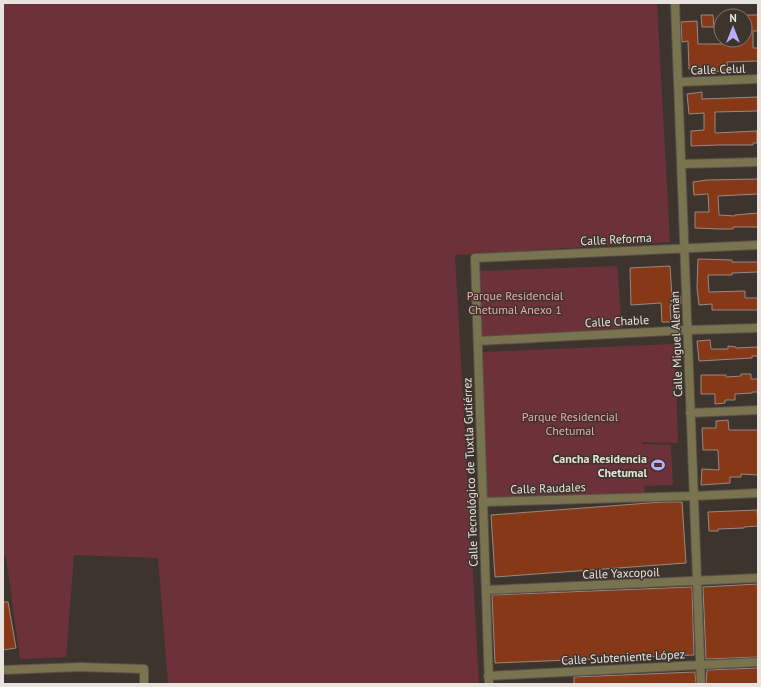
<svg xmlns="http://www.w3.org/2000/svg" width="761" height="687" font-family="'PT Sans',sans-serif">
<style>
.green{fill:#6d3239}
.building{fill:#873917;stroke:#978984}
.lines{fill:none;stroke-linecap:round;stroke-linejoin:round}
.minor-casing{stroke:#585149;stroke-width:10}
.minor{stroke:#7a734f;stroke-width:8}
.labels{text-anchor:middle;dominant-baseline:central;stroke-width:3;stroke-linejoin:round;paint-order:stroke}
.street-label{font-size:12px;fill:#e8e3de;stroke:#3d352d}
.park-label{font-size:12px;fill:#f2a8ae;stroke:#3d352d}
.poi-label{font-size:12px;font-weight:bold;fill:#e8e3de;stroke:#3d352d;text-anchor:end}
</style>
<rect width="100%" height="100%" fill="#3d352d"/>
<path class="green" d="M 3,3 L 657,3 L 670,242 L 455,255 L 479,684 L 168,684 L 158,558 L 74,555 L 66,657 L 20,659 L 6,556 L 3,556 Z
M 617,266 L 622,328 L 481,337 L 479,271 Z
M 675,344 L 678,443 L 642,442 L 642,444 L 671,445 L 673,485 L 644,486 L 645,494 L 485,499 L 482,484 L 482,352 Z"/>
<path class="building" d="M 701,15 L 713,15 L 714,27 L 702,27 Z
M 745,15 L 758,15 L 758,31 L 753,31 L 753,48 L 758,48 L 758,61 L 727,62 L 728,71 L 702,72 L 702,69 L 689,69 L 688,41 L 682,42 L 681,22 L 697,21 L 698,44 L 728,44 L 728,42 L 745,41 Z
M 702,92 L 702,99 L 758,97 L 758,111 L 715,112 L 715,133 L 757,131 L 757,143 L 753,143 L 753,145 L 719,145 L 691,146 L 691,131 L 704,130 L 704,113 L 689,114 L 687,94 Z
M 758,179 L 758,194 L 718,196 L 719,215 L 735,216 L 735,215 L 758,213 L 758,227 L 733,227 L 733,229 L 720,229 L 695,228 L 695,212 L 709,212 L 708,194 L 694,195 L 693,182 L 707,180 Z
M 698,259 L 732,260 L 732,262 L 758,262 L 758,272 L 732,273 L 732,275 L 708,275 L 709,292 L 745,291 L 745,298 L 758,298 L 758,310 L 712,310 L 712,304 L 699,305 L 697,288 Z
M 670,266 L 672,297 L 681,296 L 681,304 L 670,305 L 671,322 L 662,322 L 661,303 L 631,305 L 630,268 Z
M 710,340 L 711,349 L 728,349 L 728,346 L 736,347 L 736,348 L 758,347 L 758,356 L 752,356 L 752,358 L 699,361 L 697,341 Z
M 741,374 L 751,374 L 751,379 L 758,379 L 758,392 L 752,392 L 752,393 L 735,394 L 735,400 L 725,400 L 725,403 L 715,404 L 715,394 L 701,394 L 701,375 L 726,375 L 726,377 L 741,376 Z
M 728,420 L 729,430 L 758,430 L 758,475 L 741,474 L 741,477 L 730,477 L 730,483 L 701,485 L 702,469 L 719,470 L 718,450 L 703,450 L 702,428 L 716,428 L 716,421 Z
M 662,502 L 682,502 L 686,563 L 495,577 L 491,515 Z
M 757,510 L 758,526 L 744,527 L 744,528 L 718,529 L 718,531 L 709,531 L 708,512 Z
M 758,584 L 758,657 L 706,659 L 703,587 Z
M 692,587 L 694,655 L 495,663 L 492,595 Z
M 3,602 L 8,602 L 16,648 L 3,650 Z
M 758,668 L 758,684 L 706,684 L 707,670 Z
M 695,672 L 696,684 L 574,684 L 574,677 Z"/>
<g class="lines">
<g class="minor-casing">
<path id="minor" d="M 675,3 L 701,684
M 679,82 L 758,79
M 682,164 L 758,162
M 478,341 L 688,330 L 758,328
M 690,413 L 758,410
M 483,502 L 694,496 L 758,493
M 486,590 L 758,578
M 3,670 L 80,667 L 144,669 L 144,684
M 488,676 L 758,662
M 489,684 L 475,258 L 758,245"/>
</g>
<use href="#minor" class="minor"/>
</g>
<defs>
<g id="stadium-bare" transform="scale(1.08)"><path d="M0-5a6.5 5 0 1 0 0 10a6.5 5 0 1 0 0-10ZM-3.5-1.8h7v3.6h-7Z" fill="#b6acf8" stroke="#3d352d" stroke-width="2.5" paint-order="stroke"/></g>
</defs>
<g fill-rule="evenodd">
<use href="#stadium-bare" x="658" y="465"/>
</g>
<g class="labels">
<g class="street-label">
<text transform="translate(718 69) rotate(-2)">Calle Celul</text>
<text transform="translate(616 239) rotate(-3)">Calle Reforma</text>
<text transform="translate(617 321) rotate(-3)">Calle Chable</text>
<text transform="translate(676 344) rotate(-92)">Calle Miguel Alemán</text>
<text transform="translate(470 472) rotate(-92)">Calle Tecnológico de Tuxtla Gutiérrez</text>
<text transform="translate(548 488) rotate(-2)">Calle Raudales</text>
<text transform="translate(621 573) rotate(-2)">Calle Yaxcopoil</text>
<text transform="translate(623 657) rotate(-3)">Calle Subteniente López</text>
</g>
<g class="park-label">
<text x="515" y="295">Parque Residencial<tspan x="515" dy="14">Chetumal Anexo 1</tspan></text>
<text x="570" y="416">Parque Residencial<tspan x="570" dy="14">Chetumal</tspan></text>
</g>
<g class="poi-label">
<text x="647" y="458">Cancha Residencia<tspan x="647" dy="14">Chetumal</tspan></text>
</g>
</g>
<rect width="761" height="687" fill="none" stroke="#e8e3de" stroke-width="8"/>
<g transform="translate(733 28)"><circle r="19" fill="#3d352d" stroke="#817b74"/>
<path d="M0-3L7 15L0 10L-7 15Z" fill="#b6acf8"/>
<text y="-6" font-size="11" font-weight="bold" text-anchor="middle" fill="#e8e3de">N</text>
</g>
</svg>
